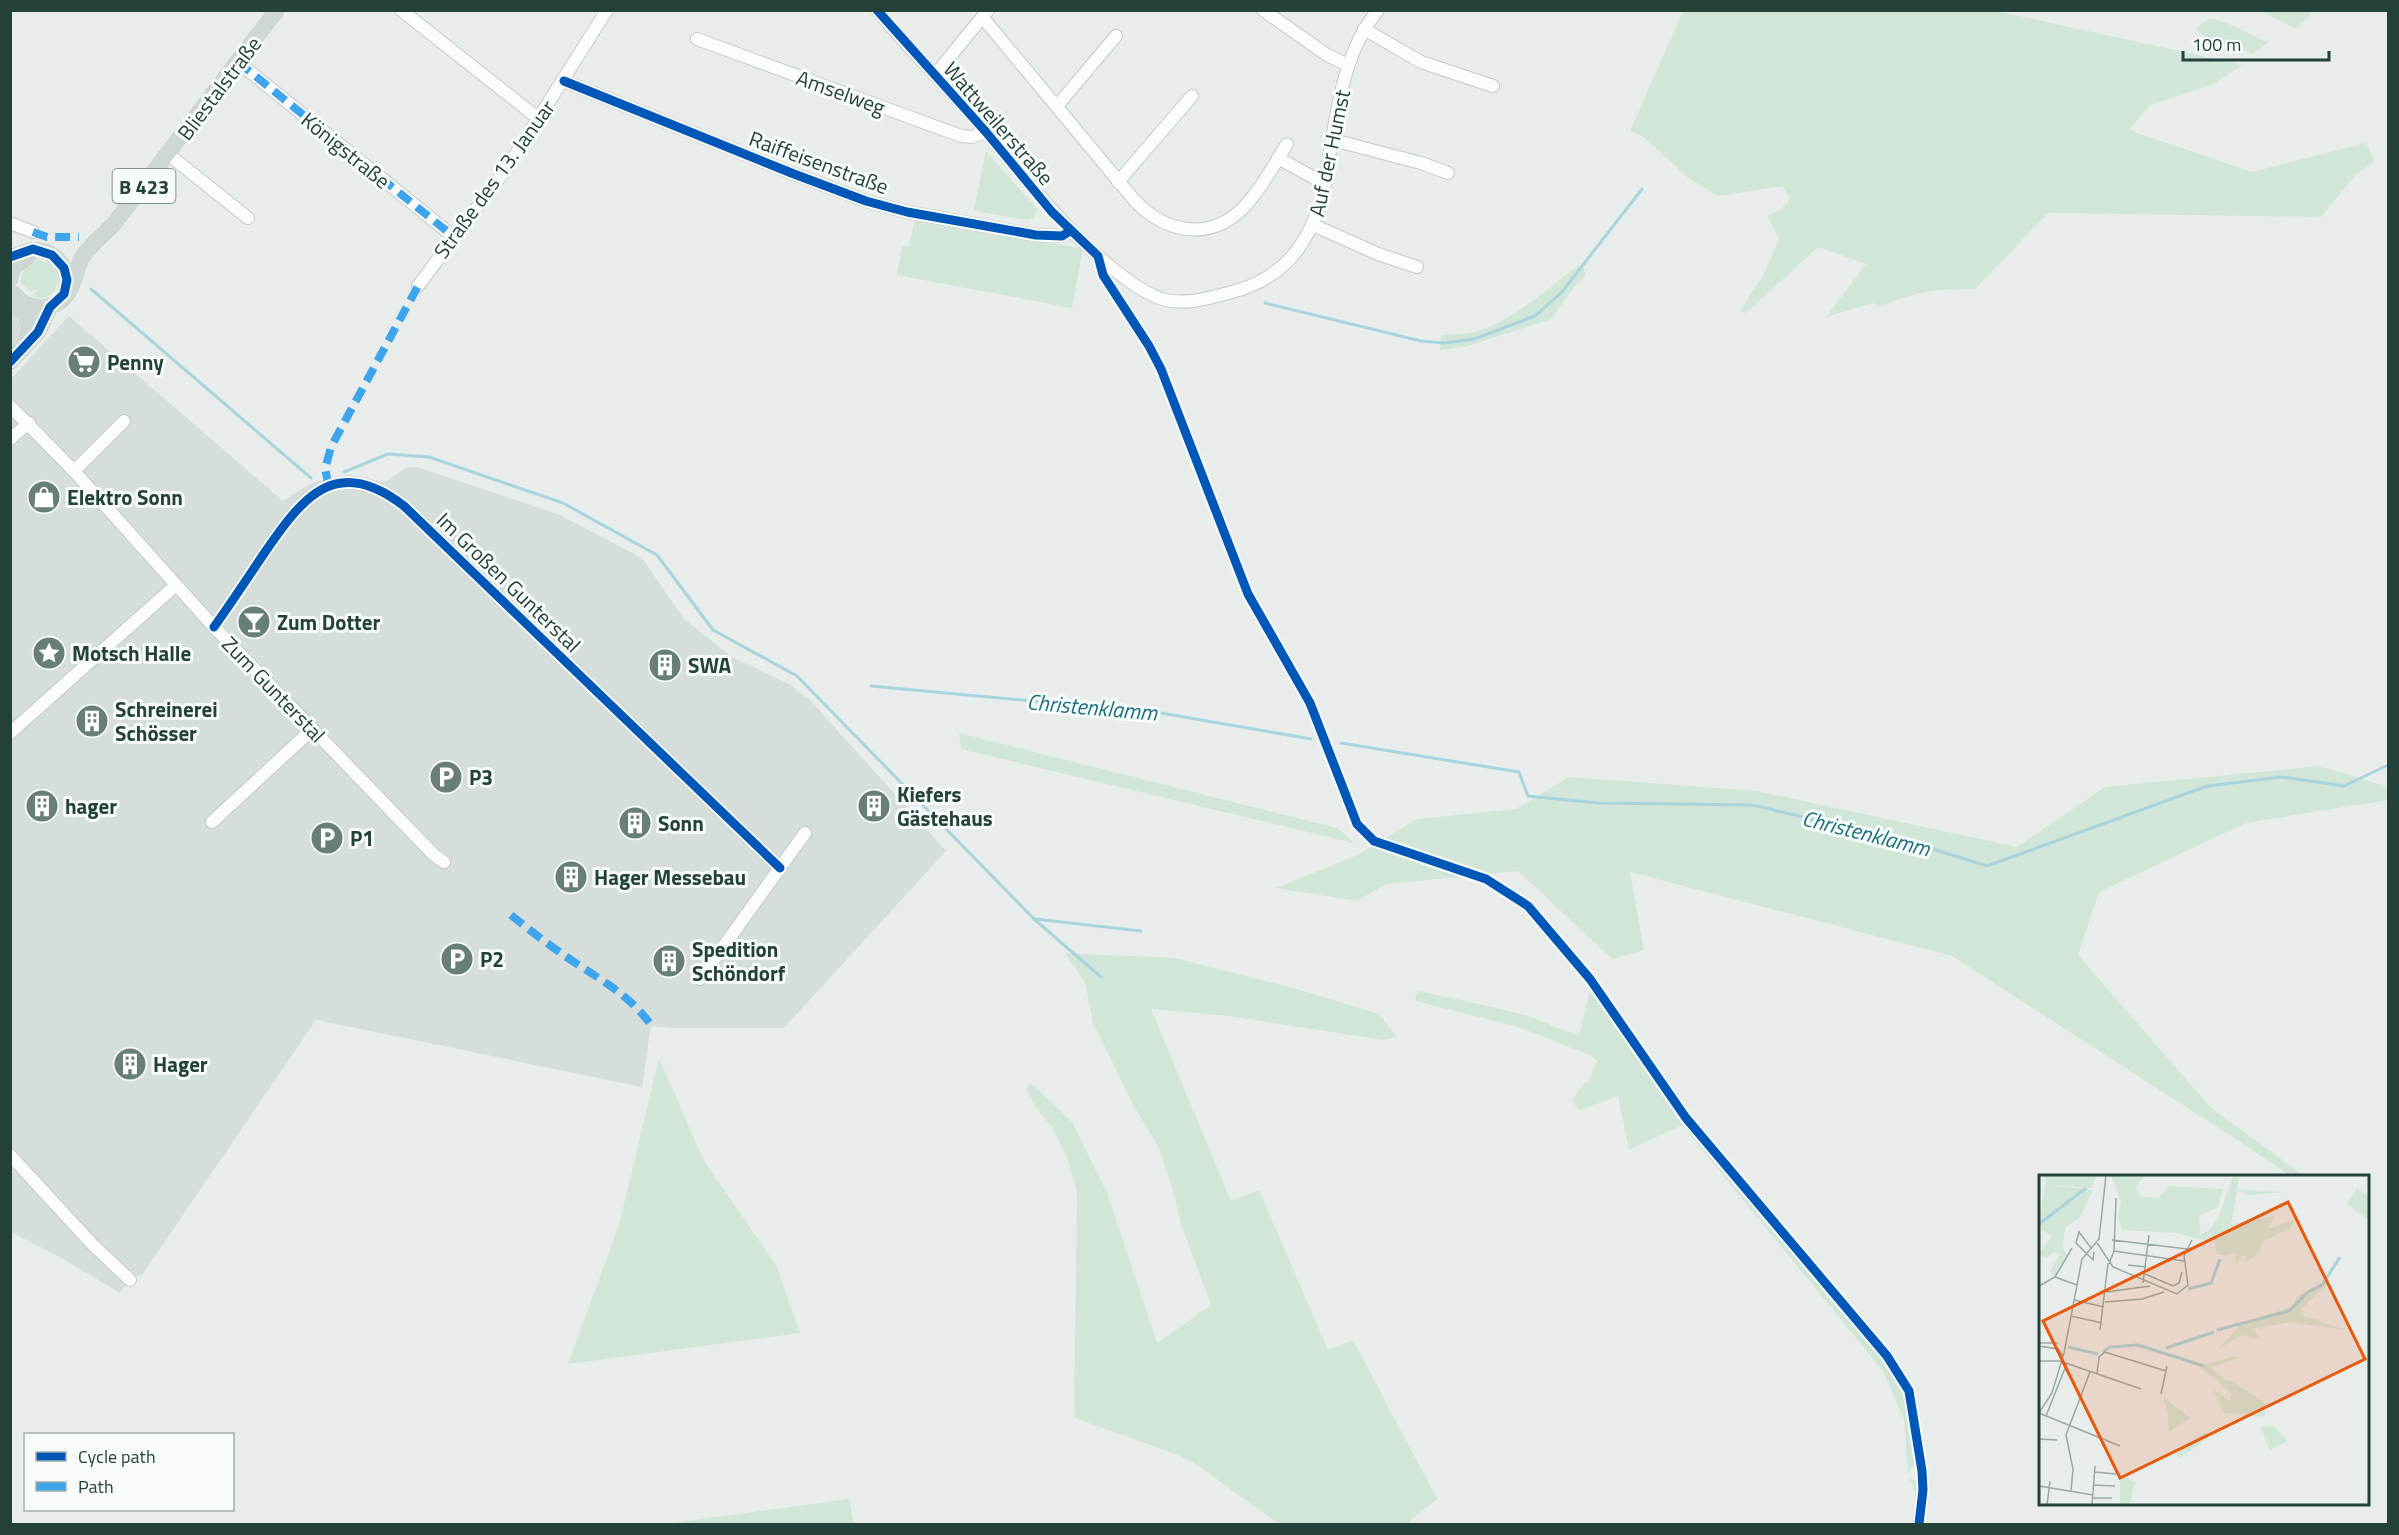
<svg xmlns="http://www.w3.org/2000/svg" width="2399" height="1535" font-family="'Titillium Web',sans-serif">
<style>
.built{fill:#d6dedb}
.green{fill:#d1e6d8}
.lines{fill:none;stroke-linecap:round;stroke-linejoin:round}
.stream{stroke:#a9d4db;stroke-width:3}
.minor-casing{stroke:#c5cac8;stroke-width:14}
.major-casing{stroke:#c3ccc9;stroke-width:16}
.minor{stroke:#fcfcfc;stroke-width:12}
.major{stroke:#cfd7d5;stroke-width:15}
.quiet{stroke:#3ea4ec;stroke-width:8;stroke-dasharray:15 8;stroke-linecap:butt}
.cycleway-casing{stroke:#f7fbf9;stroke-width:13}
.cycleway{stroke:#0057b8;stroke-width:9}
.labels{text-anchor:middle;dominant-baseline:central;stroke-width:6;stroke-linejoin:round;paint-order:stroke}
.shield{fill:#f7fbf9;stroke:#637a73;stroke-width:1.5}
.shield-label{font-size:20px;font-weight:bold;fill:#24423a}
.street-label{font-size:21px;fill:#24423a;stroke:#f7fbf9}
.poi-label{font-size:21px;font-weight:bold;fill:#24423a;stroke:#f7fbf9;text-anchor:start}
.water-label{font-size:22px;font-style:italic;fill:#1c6f80;stroke:#f7fbf9}
.inset-river{fill:none;stroke:#a9d4db;stroke-width:3}
.inset-road{fill:none;stroke:#9aa9a4;stroke-width:1.5}
.view{fill:#e8590c;fill-opacity:0.15;stroke:#e8590c;stroke-width:3}
.inset-edge{fill:none;stroke:#24423a;stroke-width:3}
</style>
<rect width="100%" height="100%" fill="#e8edeb"/>
<path class="built" d="M 10,302 L 24,328 L 19,340 L 11,350 Z
M 69,316 L 283,501 L 308,485 L 329,478 L 349,475 L 385,482 L 407,467 L 417,467 L 560,515 L 642,558 L 684,619 L 732,657 L 791,685 L 812,702 L 946,851 L 784,1028 L 670,1028 L 651,1026 L 642,1087 L 316,1020 L 142,1275 L 137,1276 L 130,1280 L 120,1293 L 58,1256 L 11,1232 L 10,380 Z"/>
<path class="green" d="M 1992,10 L 2243,65 L 2213,84 L 2150,105 L 2129,130 L 2252,172 L 2366,143 L 2375,161 L 2356,174 L 2321,217 L 2048,213 L 1975,289 C 1934,289 1917,291 1879,307 L 1873,303 L 1826,317 L 1866,264 L 1818,247 L 1746,313 L 1740,311 L 1764,274 L 1779,239 L 1767,216 L 1780,210 L 1788,202 L 1789,196 L 1783,186 L 1718,196 L 1687,177 L 1644,137 L 1630,131 L 1683,11 Z
M 2260,11 L 2314,11 L 2296,29 Z
M 2210,18 L 2234,26 L 2268,43 L 2252,54 C 2246,51 2241,47 2235,45 C 2222,41 2204,40 2196,28 Z
M 986,151 L 1038,210 L 1033,218 L 1027,220 L 979,212 L 974,209 Z
M 915,218 L 1083,249 L 1072,308 L 897,275 L 902,246 L 909,247 Z
M 37,260 L 51,264 L 59,276 L 55,291 L 47,297 L 34,298 L 32,295 L 38,291 L 36,289 L 31,292 L 20,282 L 24,267 Z
M 1578,265 L 1584,269 L 1586,275 L 1574,287 L 1551,319 L 1465,347 L 1440,350 L 1441,335 C 1452,334 1464,335 1475,332 C 1512,321 1549,289 1578,265 Z
M 959,733 L 1337,828 L 1354,843 L 961,749 Z
M 2320,766 L 2388,787 L 2388,800 L 2246,823 L 2099,892 L 2078,955 L 2211,1108 L 2304,1176 L 2289,1176 C 2281,1167 2254,1153 2242,1143 L 1952,956 L 1630,872 L 1644,950 L 1612,959 L 1518,871 L 1386,884 L 1357,901 L 1276,888 L 1355,856 L 1417,819 L 1516,809 L 1569,777 L 1757,791 L 2017,847 L 2105,787 Z
M 1065,953 L 1175,958 L 1297,989 L 1379,1014 L 1397,1037 L 1384,1040 L 1228,1016 L 1151,1009 L 1231,1201 L 1259,1190 L 1328,1350 L 1353,1340 L 1437,1499 L 1412,1519 L 1410,1524 L 1279,1524 L 1196,1464 L 1178,1455 L 1075,1418 L 1074,1405 L 1077,1191 L 1066,1155 L 1052,1127 L 1036,1108 L 1026,1089 L 1031,1083 L 1072,1122 L 1107,1193 L 1157,1343 L 1211,1305 L 1180,1221 L 1173,1189 L 1159,1148 L 1135,1108 L 1093,1023 L 1085,982 Z
M 1573,958 L 1687,1121 L 1867,1334 C 1875,1345 1885,1356 1893,1368 C 1910,1396 1914,1430 1917,1462 L 1908,1473 L 1904,1420 L 1883,1371 L 1682,1125 L 1629,1150 L 1618,1096 L 1579,1111 L 1572,1100 L 1581,1087 L 1589,1080 L 1597,1061 L 1590,1055 L 1518,1027 L 1416,1001 L 1415,996 L 1419,991 C 1455,999 1492,1006 1528,1016 C 1545,1021 1562,1033 1580,1033 L 1590,989 L 1569,961 Z
M 659,1058 L 703,1159 L 777,1267 L 800,1333 L 568,1364 L 619,1225 Z
M 1909,1479 C 1927,1480 1919,1512 1917,1524 L 1911,1524 C 1914,1510 1920,1491 1909,1479 Z
M 849,1499 L 854,1524 L 664,1524 Z"/>
<g class="lines">
<path class="stream" d="M 91,289 L 311,478
M 1265,303 L 1421,341 L 1444,343 L 1474,339 L 1535,316 L 1562,292 L 1642,189
M 344,472 L 388,454 L 429,457 L 563,503 L 657,555 L 713,630 L 797,676 L 1034,919 L 1101,977
M 871,686 L 1161,713 L 1311,739
M 1341,743 L 1519,772 L 1528,796 L 1597,803 L 1753,805 L 1923,846 L 1987,866 L 2207,786 L 2282,777 L 2344,786 L 2388,765
M 1035,919 L 1141,931"/>
<g class="minor-casing">
<path id="minor" d="M 401,10 L 539,119
M 877,10 C 912,52 951,91 986,132 C 1025,178 1060,224 1106,263 C 1122,276 1139,290 1159,298 C 1185,307 1213,297 1239,290 C 1283,276 1305,248 1320,205 C 1335,142 1335,62 1378,10
M 1263,10 L 1327,55 L 1348,65
M 983,18 L 1135,201 C 1165,232 1208,242 1242,209 C 1260,191 1273,166 1287,144
M 1364,29 L 1421,62 L 1493,86
M 697,39 L 961,136 L 972,137 L 986,132
M 238,62 L 454,237
M 935,75 L 988,10
M 564,81 L 794,174 L 866,201 L 907,212 L 1036,235 L 1062,236 L 1070,231
M 1057,106 L 1116,36
M 1333,140 L 1421,163 L 1448,173
M 168,154 L 248,218
M 1278,158 L 1325,184
M 1118,182 L 1192,96
M 10,223 L 33,232
M 1313,225 L 1378,254 L 1417,267
M 418,286 L 509,165 L 607,10
M 10,406 L 74,471 L 214,627 L 434,855 L 444,862
M 10,439 L 29,423
M 74,471 L 124,421
M 214,627 C 231,603 247,579 263,555 C 302,498 335,453 404,506 L 780,868
M 10,733 L 176,585
M 212,822 L 305,736 L 310,725
M 700,979 L 805,833
M 10,1155 L 92,1244 L 130,1280"/>
</g>
<g class="major-casing">
<path id="major" d="M 10,257 C 18,256 26,250 34,250 C 55,250 71,269 66,289
M 10,279 L 13,268 L 28,256
M 14,294 C 29,313 57,312 69,291 C 76,280 76,267 83,256 C 91,244 103,235 113,225 L 277,10
M 16,301 C 29,319 33,323 25,344
M 10,362 L 38,332 L 50,307"/>
</g>
<use href="#minor" class="minor"/>
<use href="#major" class="major"/>
<path class="quiet" d="M 238,62 L 454,237
M 33,232 L 47,237 L 79,237
M 329,486 L 325,469 L 331,447 L 418,286
M 511,915 C 532,932 554,949 577,964 C 606,983 631,997 651,1025"/>
<g class="cycleway-casing">
<path id="cycleway" d="M 877,10 L 986,132 L 1052,212 L 1098,256 L 1103,275 L 1149,346 L 1161,369 L 1248,594 L 1310,703 L 1357,824 L 1374,841 L 1486,879 L 1528,906 L 1590,979 L 1686,1118 L 1887,1356 L 1909,1391 L 1922,1471 L 1923,1490 L 1919,1524
M 564,81 L 794,174 L 866,201 L 907,212 L 1036,235 L 1062,236 L 1070,231
M 10,257 L 33,249 L 52,255 L 64,268 L 67,280 L 64,294 L 50,307 L 38,332 L 10,362
M 214,627 C 231,603 247,579 263,555 C 302,498 335,453 404,506 L 780,868"/>
</g>
<use href="#cycleway" class="cycleway"/>
</g>
<defs>
<g id="supermarket-disc" transform="scale(1.725)"><circle r="9.5" fill="#697e78" stroke="#f7fbf9"/><path d="M-6-5.5h2.5l.6 2H6L4.5 2H-2.5L-4.4-4H-6ZM-1.5 3.2a1.3 1.3 0 1 0 .1 0ZM3 3.2a1.3 1.3 0 1 0 .1 0Z" fill="#fff"/></g>
<g id="shop-disc" transform="scale(1.725)"><circle r="9.5" fill="#697e78" stroke="#f7fbf9"/><path d="M-5-2.5h2.3a2.7 3.5 0 0 1 5.4 0H5L5.5 6h-11ZM-1.5-2.5h3a1.5 2.3 0 0 0-3 0Z" fill="#fff"/></g>
<g id="bar-disc" transform="scale(1.725)"><circle r="9.5" fill="#697e78" stroke="#f7fbf9"/><path d="M-6-5H6L.8 .8V4.5H3.5V6h-7V4.5H-.8V.8Z" fill="#fff"/></g>
<g id="sight-disc" transform="scale(1.725)"><circle r="9.5" fill="#697e78" stroke="#f7fbf9"/><path d="M0-6L1.8-2.2L6-1.7L2.9 1.2L3.7 5.4L0 3.3L-3.7 5.4L-2.9 1.2L-6-1.7L-1.8-2.2Z" fill="#fff"/></g>
<g id="building-disc" transform="scale(1.725)"><circle r="9.5" fill="#697e78" stroke="#f7fbf9"/><path d="M-4-6H4V6H1V3H-1V6H-4ZM-2.5-4.3h1.7v1.8h-1.7ZM.8-4.3h1.7v1.8H.8ZM-2.5-1h1.7V.8h-1.7ZM.8-1h1.7V.8H.8Z" fill="#fff"/></g>
<g id="parking-disc" transform="scale(1.725)"><circle r="9.5" fill="#697e78" stroke="#f7fbf9"/><path d="M-3.5-5.5H1a3.5 3.5 0 0 1 0 7H-1V5.5H-3.5ZM-1-3.4V-.6H.8a1.4 1.4 0 0 0 0-2.8Z" fill="#fff"/></g>
</defs>
<g fill-rule="evenodd">
<use href="#supermarket-disc" x="84" y="362"/>
<use href="#shop-disc" x="44" y="497"/>
<use href="#bar-disc" x="254" y="622"/>
<use href="#sight-disc" x="49" y="653"/>
<use href="#building-disc" x="665" y="665"/>
<use href="#building-disc" x="92" y="721"/>
<use href="#parking-disc" x="446" y="777"/>
<use href="#building-disc" x="42" y="806"/>
<use href="#building-disc" x="874" y="806"/>
<use href="#building-disc" x="635" y="823"/>
<use href="#parking-disc" x="327" y="838"/>
<use href="#building-disc" x="571" y="877"/>
<use href="#parking-disc" x="457" y="959"/>
<use href="#building-disc" x="669" y="961"/>
<use href="#building-disc" x="130" y="1064"/>
</g>
<g class="labels">
<rect class="shield" x="112.5" y="169" width="63" height="34" rx="4.5"/>
<g class="shield-label">
<text x="144" y="186">B 423</text>
</g>
<g class="street-label">
<text transform="translate(219 88) rotate(-53)">Bliestalstraße</text>
<text transform="translate(841 92) rotate(20)">Amselweg</text>
<text transform="translate(999 123) rotate(49)">Wattweilerstraße</text>
<text transform="translate(346 150) rotate(39)">Königstraße</text>
<text transform="translate(1329 153) rotate(-78)">Auf der Humst</text>
<text transform="translate(819 162) rotate(20)">Raiffeisenstraße</text>
<text transform="translate(494 179) rotate(-54)">Straße des 13. Januar</text>
<text transform="translate(509 582) rotate(44)">Im Großen Gunterstal</text>
<text transform="translate(274 689) rotate(46)">Zum Gunterstal</text>
</g>
<g class="poi-label">
<text x="107" y="362">Penny</text>
<text x="67" y="497">Elektro Sonn</text>
<text x="277" y="622">Zum Dotter</text>
<text x="72" y="653">Motsch Halle</text>
<text x="688" y="665">SWA</text>
<text x="115" y="709">Schreinerei<tspan x="115" dy="24">Schösser</tspan></text>
<text x="469" y="777">P3</text>
<text x="897" y="794">Kiefers<tspan x="897" dy="24">Gästehaus</tspan></text>
<text x="65" y="806">hager</text>
<text x="658" y="823">Sonn</text>
<text x="350" y="838">P1</text>
<text x="594" y="877">Hager Messebau</text>
<text x="692" y="949">Spedition<tspan x="692" dy="24">Schöndorf</tspan></text>
<text x="480" y="959">P2</text>
<text x="153" y="1064">Hager</text>
</g>
<g class="water-label">
<text transform="translate(1092 707) rotate(5)">Christenklamm</text>
<text transform="translate(1866 833) rotate(14)">Christenklamm</text>
</g>
</g>
<g transform="translate(2039 1175)">
<rect width="330" height="330" fill="#e8edeb"/>
<path d="M 5,0 L 57,0 L 53,13 L 7,10 ZM 72,0 L 105,0 L 97,13 L 103,22 L 120,23 L 129,11 L 184,14 L 179,32 L 160,41 L 161,59 L 169,56 L 177,46 L 177,49 L 194,1 L 200,3 L 198,15 L 247,17 L 212,20 L 198,16 L 192,49 L 236,41 L 229,54 L 255,45 L 252,53 L 224,66 L 220,78 L 206,88 L 208,81 L 202,81 L 197,91 L 196,77 L 189,81 L 177,79 L 176,61 L 164,65 L 137,58 L 83,55 L 79,43 L 82,27 ZM 6,10 L 54,15 L 40,44 L 27,51 L 23,71 L 28,79 L 16,102 L 11,96 L 21,79 L 14,77 L 8,83 L 0,79 L 13,61 L 0,53 ZM 318,13 L 330,22 L 330,46 L 308,29 ZM 291,107 L 263,133 L 264,140 L 306,155 L 251,147 L 215,154 L 219,161 L 217,164 L 203,160 L 179,174 L 203,148 L 252,132 L 258,122 L 279,109 ZM 196,181 L 199,183 L 172,192 L 189,207 L 192,205 L 226,228 L 226,242 L 185,238 L 174,214 L 163,206 L 190,226 L 193,219 L 160,191 ZM 124,222 L 152,243 L 130,257 L 129,241 ZM 235,251 L 249,266 L 231,275 L 221,252 ZM 166,257 L 170,263 L 140,283 L 136,277 ZM 81,300 L 96,307 L 90,330 L 81,330 Z" fill="#d1e6d8"/>
<path class="inset-river" d="M 0,49 L 47,13M 149,114 L 172,108 L 181,84M 178,155 L 250,136 L 269,117 L 283,110 L 301,82M 29,172 L 59,179M 127,173 L 175,157M 64,177 L 71,172 L 99,170 L 165,191"/>
<path class="inset-road" d="M 73,65 L 148,74M 58,68 L 74,92 L 138,119 L 149,110 L 145,81 L 153,65M 52,73 L 40,57 L 37,68 L 54,85 L 55,77M 75,76 L 145,86M 70,89 L 75,76 L 77,23M 89,90 L 107,92M 106,99 L 134,111 L 140,108 L 143,97M 16,102 L 38,110M 104,108 L 110,60M 0,111 L 16,102 L 33,73M 67,117 L 111,111M 35,125 L 65,132M 66,127 L 103,124 L 125,117M 32,141 L 63,148M 61,155 L 69,88M 0,168 L 19,168M 0,171 L 19,174 L 24,181M 0,186 L 21,186 L 102,214M 58,199 L 60,182 L 66,177 L 127,196M 122,219 L 128,191M 0,238 L 81,271M 0,238 L 13,218 L 25,178 L 43,84 L 60,64 L 67,0M 7,241 L 28,188M 0,264 L 18,265M 56,297 L 77,299M 55,310 L 76,311M 0,311 L 54,320M 32,316 L 34,294 L 27,260 L 51,197M 54,323 L 73,323M 8,330 L 11,306M 53,330 L 56,291"/>
<path class="view" d="M 249,27 L 326,184 L 81,303 L 4,146 Z"/>
<rect width="330" height="330" class="inset-edge"/>
</g>
<rect width="2399" height="1535" fill="none" stroke="#24423a" stroke-width="24"/>
<rect x="24" y="1433" width="210" height="78" fill="#f7fbf9" stroke="#a3b1ad" stroke-width="1.5"/>
<rect x="36" y="1452" width="30" height="9" fill="#0057b8" stroke="#a3b1ad" stroke-width="1.5"/>
<text x="78" y="1463" font-size="18" fill="#24423a">Cycle path</text>
<rect x="36" y="1482" width="30" height="9" fill="#3ea4ec" stroke="#a3b1ad" stroke-width="1.5"/>
<text x="78" y="1493" font-size="18" fill="#24423a">Path</text>
<path d="M2183 51v9h146v-9" fill="none" stroke="#24423a" stroke-width="3"/>
<text x="2192" y="51" font-size="18" fill="#24423a" stroke="#f7fbf9" stroke-width="4.5" paint-order="stroke">100 m</text>
</svg>
